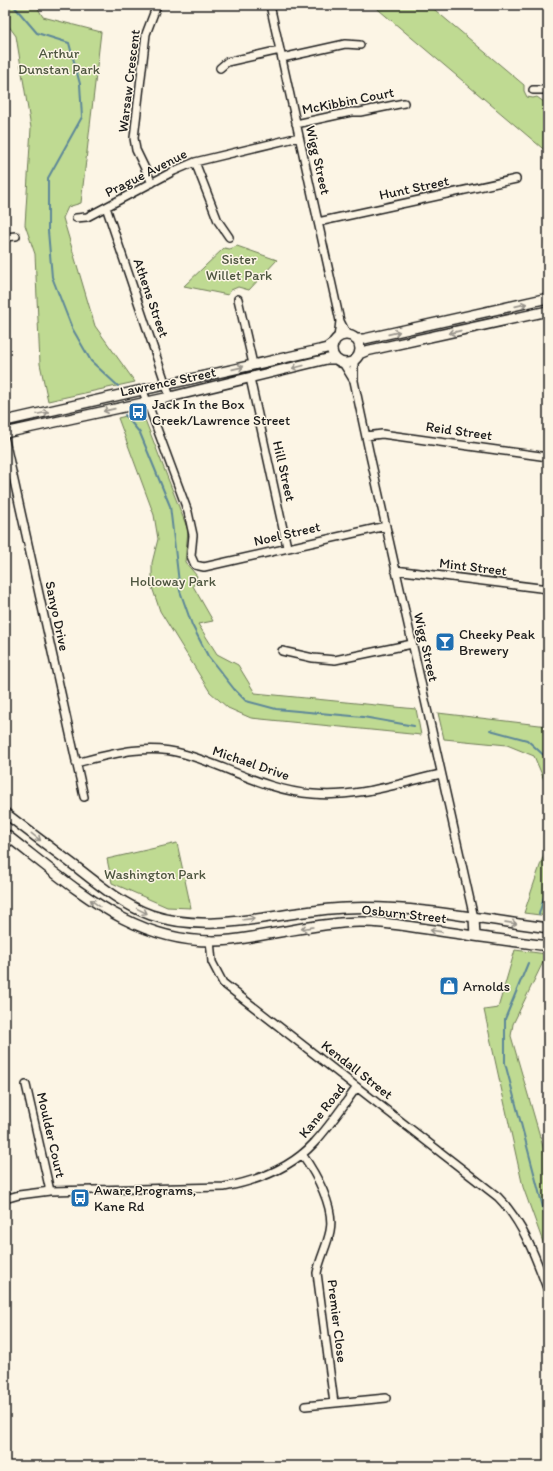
<svg xmlns="http://www.w3.org/2000/svg" width="553" height="1471" font-family="Itim,sans-serif">
<style>
.green{fill:#bfda92;stroke:#6e7b57}
.lines{fill:none;stroke-linecap:round;stroke-linejoin:round}
.stream{stroke:#5d8798;stroke-width:2}
.minor-casing{stroke:#1c1c1c;stroke-width:10}
.tertiary-casing{stroke:#1c1c1c;stroke-width:12}
.minor{stroke:#fcf5e5;stroke-width:7}
.tertiary{stroke:#fcf5e5;stroke-width:9}
.oneway{stroke:#97938b}
.labels{text-anchor:middle;dominant-baseline:central;stroke-width:3;stroke-linejoin:round;paint-order:stroke}
.park-label{font-size:14px;fill:#4d553f;stroke:#fcf5e5}
.street-label{font-size:14px;fill:#1c1c1c;stroke:#fcf5e5}
.poi-label{font-size:14px;fill:#1c1c1c;stroke:#fcf5e5;text-anchor:start}
</style>
<rect width="100%" height="100%" fill="#fcf5e5"/>
<filter id="ink" filterUnits="userSpaceOnUse"><feTurbulence type="fractalNoise" baseFrequency=".025" numOctaves="2"/><feDisplacementMap in="SourceGraphic" scale="8" xChannelSelector="R" yChannelSelector="G"/><feConvolveMatrix kernelMatrix="1 2 1 2 8 2 1 2 1" color-interpolation-filters="sRGB"/></filter>
<g filter="url(#ink)">
<path class="green" d="M 5,5 L 36,5 L 43,17 L 101,32 L 81,203 L 68,207 L 63,218 L 95,326 L 135,382 L 48,401 L 40,364 L 35,254 L 25,225 L 31,128 L 16,36 L 5,21 Z
M 373,5 L 429,5 L 524,85 L 524,91 L 527,97 L 533,98 L 537,97 L 548,105 L 548,153 Z
M 237,246 L 277,260 L 249,290 L 238,287 L 231,290 L 228,295 L 184,286 L 224,248 L 230,249 Z
M 142,412 L 188,530 L 185,562 L 197,576 L 193,586 L 213,621 L 198,624 L 217,654 L 238,665 L 255,693 L 416,709 L 421,735 L 251,718 L 228,708 L 210,692 L 160,611 L 152,587 L 152,563 L 158,539 L 154,515 L 118,418 Z
M 438,713 L 548,726 L 548,789 L 534,756 L 507,745 L 444,739 Z
M 548,842 L 548,916 L 524,913 Z
M 177,843 L 191,908 L 167,907 L 112,883 L 107,859 Z
M 515,950 L 547,954 L 513,1024 L 511,1036 L 548,1164 L 548,1256 L 523,1187 L 484,1010 L 498,1008 Z"/>
<g class="lines">
<path class="stream" d="M 13,5 L 37,33 L 69,43 L 80,84 L 82,117 L 48,178 L 48,231 L 52,277 L 72,328 L 91,361 L 118,386
M 125,415 L 140,433 L 170,506 L 180,591 L 192,625 L 208,656 L 234,689 L 246,701 L 276,709 L 363,717 L 414,726
M 490,730 L 527,740 L 548,759
M 539,914 L 548,884
M 528,963 L 505,1019 L 505,1063 L 548,1226"/>
<g class="minor-casing">
<path id="minor" d="M 270,5 L 340,321 L 347,335
M 282,58 L 345,44 L 360,45
M 220,68 L 227,62 L 280,50
M 533,90 L 548,90
M 296,124 L 351,112 L 360,112 L 404,103
M 195,162 L 218,221 L 229,237
M 152,183 L 136,150 L 134,138 L 146,34 L 157,5
M 106,207 L 170,397
M 76,218 L 87,217 L 174,171 L 195,162 L 299,137
M 318,222 L 516,179
M 5,237 L 16,236
M 238,299 L 253,364
M 338,338 L 340,321
M 354,361 L 354,381 L 369,451 L 474,918
M 343,363 L 354,381
M 250,378 L 287,547
M 143,391 L 188,512 L 193,535 L 191,556 L 195,565 L 204,567 L 386,526
M 366,436 L 382,434 L 548,457
M 5,440 L 84,797
M 395,570 L 548,589
M 282,651 L 313,658 L 335,660 L 412,644
M 76,763 C 111,754 148,743 184,754 C 227,766 267,791 313,794 C 357,798 399,783 441,774
M 210,940 L 212,962 L 223,983 L 498,1197 C 523,1222 536,1258 548,1291
M 26,1085 L 50,1191
M 302,1154 C 316,1174 335,1207 330,1231 C 327,1246 320,1258 317,1273 L 334,1403
M 5,1199 L 19,1195 L 50,1191 L 224,1187 C 256,1181 291,1168 314,1143 C 330,1126 343,1106 357,1087
M 305,1406 L 386,1398"/>
</g>
<g class="tertiary-casing">
<path id="tertiary" d="M332 349a14 14 0 1 1 28 0a14 14 0 1 1-28 0Z
M 355,339 L 364,339 L 548,298
M 359,354 L 366,351 L 548,311
M 5,421 L 319,350 L 327,348 L 334,343
M 5,433 L 170,397 L 327,359 L 336,359
M 5,813 C 28,831 51,848 75,866 C 98,884 123,905 151,915 C 214,936 283,910 346,908 C 412,905 483,919 548,928
M 5,834 C 73,886 137,950 231,940 C 273,935 316,923 359,922 C 384,921 410,927 434,930 C 472,936 510,941 548,946
M 474,918 L 475,936"/>
</g>
<use href="#minor" class="minor"/>
<use href="#tertiary" class="tertiary"/>
</g>
<defs><path id="oneway-shaft" d="M-6 0H5M1.5-3L5.5 0L1.5 3" fill="none" stroke-width="1.6" stroke-linecap="round" stroke-linejoin="round"/></defs>
<g class="oneway">
<use href="#oneway-shaft" transform="translate(521 305) rotate(-13)"/>
<use href="#oneway-shaft" transform="translate(455 332) rotate(167)"/>
<use href="#oneway-shaft" transform="translate(394 333) rotate(-13)"/>
<use href="#oneway-shaft" transform="translate(298 367) rotate(166)"/>
<use href="#oneway-shaft" transform="translate(238 368) rotate(-13)"/>
<use href="#oneway-shaft" transform="translate(109 410) rotate(167)"/>
<use href="#oneway-shaft" transform="translate(43 413) rotate(-12)"/>
<use href="#oneway-shaft" transform="translate(36 837) rotate(38)"/>
<use href="#oneway-shaft" transform="translate(95 903) rotate(-144)"/>
<use href="#oneway-shaft" transform="translate(142 911) rotate(26)"/>
<use href="#oneway-shaft" transform="translate(249 919) rotate(-7)"/>
<use href="#oneway-shaft" transform="translate(511 923) rotate(8)"/>
<use href="#oneway-shaft" transform="translate(307 928) rotate(171)"/>
<use href="#oneway-shaft" transform="translate(436 931) rotate(-172)"/>
</g>
</g>
<defs>
<g id="bus-square" transform="scale(1)"><rect x="-9" y="-9" width="18" height="18" rx="4" fill="#1f6fb2" stroke="#fcf5e5"/><path d="M-5-6H5V4H4V6H2V4H-2V6H-4V4H-5ZM-3.5-4V0h7V-4ZM-3.5 1.2v1.5H-2V1.2ZM2 1.2v1.5H3.5V1.2Z" fill="#fff"/></g>
<g id="bar-square" transform="scale(1)"><rect x="-9" y="-9" width="18" height="18" rx="4" fill="#1f6fb2" stroke="#fcf5e5"/><path d="M-6-5H6L.8 .8V4.5H3.5V6h-7V4.5H-.8V.8Z" fill="#fff"/></g>
<g id="shop-square" transform="scale(1)"><rect x="-9" y="-9" width="18" height="18" rx="4" fill="#1f6fb2" stroke="#fcf5e5"/><path d="M-5-2.5h2.3a2.7 3.5 0 0 1 5.4 0H5L5.5 6h-11ZM-1.5-2.5h3a1.5 2.3 0 0 0-3 0Z" fill="#fff"/></g>
</defs>
<g fill-rule="evenodd">
<use href="#bus-square" x="138" y="412"/>
<use href="#bar-square" x="445" y="642"/>
<use href="#shop-square" x="449" y="986"/>
<use href="#bus-square" x="80" y="1198"/>
</g>
<g class="labels">
<g class="park-label">
<text x="59" y="53">Arthur<tspan x="59" dy="16">Dunstan Park</tspan></text>
<text x="239" y="259">Sister<tspan x="239" dy="16">Willet Park</tspan></text>
<text x="173" y="581">Holloway Park</text>
<text x="155" y="874">Washington Park</text>
</g>
<g class="street-label">
<text transform="translate(129 81) rotate(-83)">Warsaw Crescent</text>
<text transform="translate(348 101) rotate(-11)">McKibbin Court</text>
<text transform="translate(318 160) rotate(77)">Wigg Street</text>
<text transform="translate(146 173) rotate(-27)">Prague Avenue</text>
<text transform="translate(414 188) rotate(-12)">Hunt Street</text>
<text transform="translate(151 298) rotate(71)">Athens Street</text>
<text transform="translate(168 382) rotate(-12)">Lawrence Street</text>
<text transform="translate(459 431) rotate(8)">Reid Street</text>
<text transform="translate(284 471) rotate(77)">Hill Street</text>
<text transform="translate(287 534) rotate(-13)">Noel Street</text>
<text transform="translate(473 567) rotate(7)">Mint Street</text>
<text transform="translate(57 616) rotate(78)">Sanyo Drive</text>
<text transform="translate(426 647) rotate(77)">Wigg Street</text>
<text transform="translate(251 763) rotate(19)">Michael Drive</text>
<text transform="translate(404 914) rotate(6)">Osburn Street</text>
<text transform="translate(357 1070) rotate(38)">Kendall Street</text>
<text transform="translate(322 1111) rotate(-51)">Kane Road</text>
<text transform="translate(51 1135) rotate(77)">Moulder Court</text>
<text transform="translate(337 1321) rotate(83)">Premier Close</text>
</g>
<g class="poi-label">
<text x="152" y="404">Jack In the Box<tspan x="152" dy="16">Creek/Lawrence Street</tspan></text>
<text x="459" y="634">Cheeky Peak<tspan x="459" dy="16">Brewery</tspan></text>
<text x="463" y="986">Arnolds</text>
<text x="94" y="1190">Aware Programs,<tspan x="94" dy="16">Kane Rd</tspan></text>
</g>
</g>
<rect width="553" height="1471" fill="none" stroke="#fcf5e5" stroke-width="20"/>
<rect x="10" y="10" width="533" height="1451" fill="none" stroke="#1c1c1c" stroke-width="1.5" filter="url(#ink)"/>
</svg>
